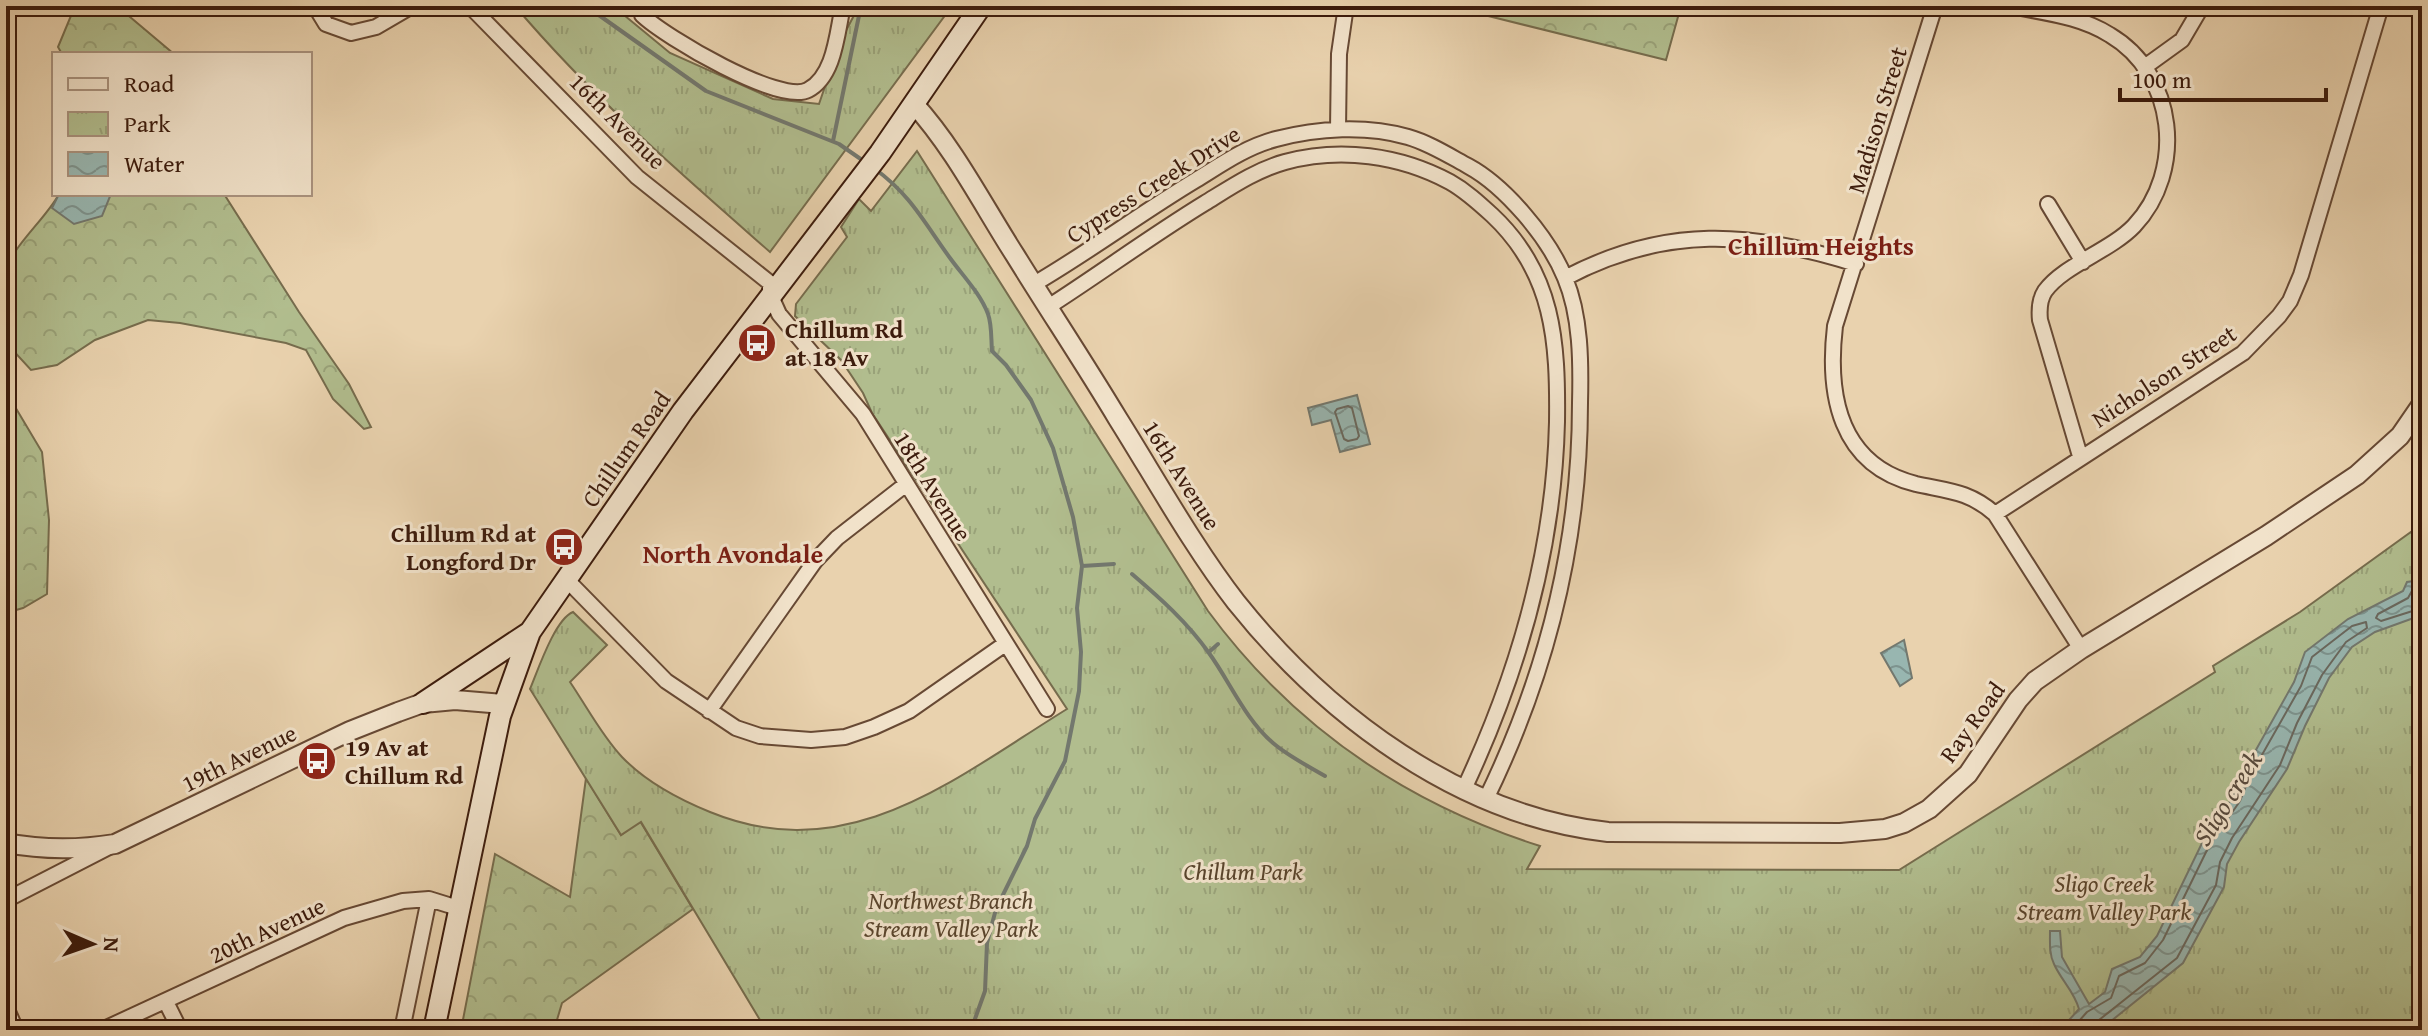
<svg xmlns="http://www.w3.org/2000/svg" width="2428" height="1036" font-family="'Gentium Book Plus',serif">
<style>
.forest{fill:url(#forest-crowns);stroke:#766c4d;stroke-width:2}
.park{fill:url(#park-tufts);stroke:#766c4d;stroke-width:2}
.water{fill:url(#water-waves);stroke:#73786e;stroke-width:2}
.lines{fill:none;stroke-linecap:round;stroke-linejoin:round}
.shore{stroke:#6a685e;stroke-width:2}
.stream{stroke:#73786e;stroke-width:4}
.minor-casing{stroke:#674934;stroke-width:18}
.tertiary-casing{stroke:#674934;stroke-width:22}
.secondary-casing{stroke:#3c1b0c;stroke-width:24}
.minor{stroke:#f1e2ca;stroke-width:14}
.tertiary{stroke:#f1e2ca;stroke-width:18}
.secondary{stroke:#f1e2ca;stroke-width:20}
.labels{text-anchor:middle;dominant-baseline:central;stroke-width:6;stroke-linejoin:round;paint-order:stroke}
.street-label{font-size:24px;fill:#3c1b0c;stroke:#f1e2ca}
.poi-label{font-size:24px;font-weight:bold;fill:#3c1b0c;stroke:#f1e2ca;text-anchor:start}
.park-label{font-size:24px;font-style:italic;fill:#59442c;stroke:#f1e2ca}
.neighbourhood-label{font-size:26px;font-weight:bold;fill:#7a1f14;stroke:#f1e2ca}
.water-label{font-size:26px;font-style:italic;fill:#584a3d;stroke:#f1e2ca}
</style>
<defs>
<pattern id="forest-crowns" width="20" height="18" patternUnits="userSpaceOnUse" patternTransform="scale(2)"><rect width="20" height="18" fill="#b1bd8e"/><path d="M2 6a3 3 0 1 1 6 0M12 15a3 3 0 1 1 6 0" fill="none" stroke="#99a279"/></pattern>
<pattern id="park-tufts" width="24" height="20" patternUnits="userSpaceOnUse" patternTransform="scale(2)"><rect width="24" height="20" fill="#b1bd8e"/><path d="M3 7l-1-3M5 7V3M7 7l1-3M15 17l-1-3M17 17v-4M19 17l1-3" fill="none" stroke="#99a279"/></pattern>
<pattern id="water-waves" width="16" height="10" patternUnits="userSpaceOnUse" patternTransform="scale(2)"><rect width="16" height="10" fill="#98b6b0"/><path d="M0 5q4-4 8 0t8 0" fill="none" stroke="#7d938e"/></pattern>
</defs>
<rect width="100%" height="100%" fill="#e9d2ae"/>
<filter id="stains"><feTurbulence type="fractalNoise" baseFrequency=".0025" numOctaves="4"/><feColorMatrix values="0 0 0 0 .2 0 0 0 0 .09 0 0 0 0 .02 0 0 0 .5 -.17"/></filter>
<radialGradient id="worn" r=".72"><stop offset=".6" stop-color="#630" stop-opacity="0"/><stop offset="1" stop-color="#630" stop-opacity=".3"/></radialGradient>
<path class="forest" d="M 75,6 L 117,6 L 174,54 L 62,54 L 58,47 Z
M 1476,6 L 1681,6 L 1666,60 L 1476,13 Z
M 59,194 L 224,194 L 299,312 L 349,384 L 371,427 L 364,429 L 333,399 L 306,350 L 286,343 L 180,323 L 148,320 L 95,340 L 57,365 L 31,370 L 9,346 L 6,339 C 6,318 2,292 6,271 C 10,249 48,216 59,194 Z
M 6,400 L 11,400 L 42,452 L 49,520 L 47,594 L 23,608 L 6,613 Z
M 586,778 L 621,835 L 640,821 L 693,909 L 562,1003 L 554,1030 L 461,1030 L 495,854 L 570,897 Z"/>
<path class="park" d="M 515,6 L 613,6 L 670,53 L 773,99 L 819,104 L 841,40 L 859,6 L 952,6 L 770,252 C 680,173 593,98 515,6 Z
M 917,151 L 1208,611 C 1292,725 1405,803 1540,846 L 1527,869 L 1899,870 L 2215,672 L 2213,666 L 2300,612 L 2422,524 L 2422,1030 L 766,1030 L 641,822 L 621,835 L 530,689 C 538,670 555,619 573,612 L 607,645 L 570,682 C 587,707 602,736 622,757 C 646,782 678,799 710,812 C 849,869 955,778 1067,709 L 872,413 L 863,393 L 841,360 L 795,316 L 796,304 L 847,237 L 841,227 L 859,199 L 871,211 Z"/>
<path class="water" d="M 59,194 L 111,194 L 102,216 L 74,224 L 52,208 Z
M 1357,395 L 1370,444 L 1340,452 L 1331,420 L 1312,425 L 1308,408 Z
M 2422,580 L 2422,615 L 2375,632 L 2352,647 L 2329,678 L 2305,726 L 2287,769 L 2239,842 L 2227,864 L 2224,887 L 2183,963 L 2100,1030 L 2060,1030 L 2079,1009 C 2074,991 2061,980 2054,964 C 2049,954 2050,942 2050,931 L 2060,931 L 2062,957 L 2089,1004 L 2105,992 L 2112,969 L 2140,957 L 2157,936 L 2203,841 L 2233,797 L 2243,773 L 2294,682 L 2305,652 L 2348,619 L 2403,591 L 2407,582 Z
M 1904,640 L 1912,678 L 1900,686 L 1881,653 Z"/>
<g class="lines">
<path class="shore" d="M 1348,406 L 1352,408 L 1359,436 L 1357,439 L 1348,441 L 1344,439 L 1335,412 L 1337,409 Z
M 2422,588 L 2413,589 L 2408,598 L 2378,614 L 2376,618 L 2381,621 L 2422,608
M 2071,1030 L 2087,1012 L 2111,998 L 2119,976 L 2145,963 L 2163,940 L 2209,846 L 2240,801 L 2250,776 L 2301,686 L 2312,657 L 2352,626 L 2366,622 L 2367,628 L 2346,642 L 2322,675 L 2297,723 L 2280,765 L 2232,838 L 2220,862 L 2216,885 L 2177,958 L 2099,1020 L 2096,1030"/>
<path class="stream" d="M 586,6 L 706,91 L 839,144 L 865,162
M 833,141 L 861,6
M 875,169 C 911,195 925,224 950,258 C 963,276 980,293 988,314 C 992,325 991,339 992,351 L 1006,365 L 1031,400 L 1053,448 L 1073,517 L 1082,566 L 1077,608 L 1081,652 L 1079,691 L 1065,761 L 1035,819 L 1027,846 L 996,909 L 987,943 L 985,991 L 971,1030
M 1082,566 L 1114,564
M 1132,574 C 1160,598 1187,622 1209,653 C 1230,682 1245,719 1273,743 C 1288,756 1308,766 1325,776
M 1209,652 L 1218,644"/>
<g class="minor-casing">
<path id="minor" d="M 315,6 L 326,24 L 351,33 L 376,27 L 412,6
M 470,6 L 637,177 L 770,283 L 770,294 L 779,314 L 863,414 L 1047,709
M 650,6 L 642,15 C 665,37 780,105 808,90 C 835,76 837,32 843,6
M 1935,6 L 1835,326 C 1827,394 1839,465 1916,484 C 1948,491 1969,491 1995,514 L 2081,649
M 2011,6 C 2045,13 2080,16 2110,35 C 2176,74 2186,171 2134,226 C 2110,251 2064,265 2045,291 C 2039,300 2039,310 2040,320 L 2080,456
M 2146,66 L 2182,40 L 2202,6
M 1338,129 L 1339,54 L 1346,6
M 2048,204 L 2083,262
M 1565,278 C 1665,225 1752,231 1856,264
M 1034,284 C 1089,252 1141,213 1196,180 C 1222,164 1246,147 1276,139 C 1318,128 1366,125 1408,137 C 1429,143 1448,155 1468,166 C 1505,186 1549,238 1565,278 C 1581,316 1581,363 1580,403 C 1580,542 1547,674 1486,799
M 1048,307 C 1101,273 1151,236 1205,203 C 1231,187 1256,170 1285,162 C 1340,147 1400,155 1450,182 C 1466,191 1479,203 1492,215 C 1554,273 1558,342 1557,422 C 1554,551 1519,672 1464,789
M 1995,514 L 2243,353 L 2279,316 L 2290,301 L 2301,275 L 2381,6
M 566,579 L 666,681 L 736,728 L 760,736 L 811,740 L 845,737 L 874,727 L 909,711 L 1005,644
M 709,711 L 815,561 L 837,538 L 905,485
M 6,900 L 109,847
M 166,1002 L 180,1030
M 6,1007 L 16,1030
M 102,1030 L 344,918 L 403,901 L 429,899 L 458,908
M 402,1030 L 429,899"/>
</g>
<g class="tertiary-casing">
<path id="tertiary" d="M 914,104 C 954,148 983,205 1015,255 C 1049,310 1085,364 1118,419 C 1155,478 1194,548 1236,602 C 1327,716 1460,816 1608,832 L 1840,833 L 1885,829 L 1904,823 L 1929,809 L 1968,774 L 2018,700 L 2035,681 L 2081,649 L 2266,536 L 2357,475 L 2400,436 L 2422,404
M 6,843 C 43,850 78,850 115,844 L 350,731 L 398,712 L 423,703 L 455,700 L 503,704"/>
</g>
<g class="secondary-casing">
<path id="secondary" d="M 423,703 L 530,632
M 434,1030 L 500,716 L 530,632 L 683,411 L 880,153 L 981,6"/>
</g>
<use href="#minor" class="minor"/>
<use href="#tertiary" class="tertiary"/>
<use href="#secondary" class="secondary"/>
</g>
<defs>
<g id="bus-disc" transform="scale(2)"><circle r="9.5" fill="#8f2418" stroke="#f1e2ca"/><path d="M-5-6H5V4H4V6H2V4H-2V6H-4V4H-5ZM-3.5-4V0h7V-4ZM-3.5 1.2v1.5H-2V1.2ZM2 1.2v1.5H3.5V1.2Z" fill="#fff"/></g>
</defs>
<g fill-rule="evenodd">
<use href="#bus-disc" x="757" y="343"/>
<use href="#bus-disc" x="564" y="547"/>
<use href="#bus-disc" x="317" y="761"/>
</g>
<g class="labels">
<g class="street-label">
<text transform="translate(1877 120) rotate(-73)">Madison Street</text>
<text transform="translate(618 121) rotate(45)">16th Avenue</text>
<text transform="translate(1153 184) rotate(-32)">Cypress Creek Drive</text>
<text transform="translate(2164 376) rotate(-33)">Nicholson Street</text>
<text transform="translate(626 449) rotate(-55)">Chillum Road</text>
<text transform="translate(1182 475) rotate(58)">16th Avenue</text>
<text transform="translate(933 486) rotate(58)">18th Avenue</text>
<text transform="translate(1972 722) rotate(-54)">Ray Road</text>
<text transform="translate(239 758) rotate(-26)">19th Avenue</text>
<text transform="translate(267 930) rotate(-25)">20th Avenue</text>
</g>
<g class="poi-label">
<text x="785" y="329">Chillum Rd<tspan x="785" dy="28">at 18 Av</tspan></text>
<text x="536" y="533" text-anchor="end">Chillum Rd at<tspan x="536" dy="28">Longford Dr</tspan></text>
<text x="345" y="747">19 Av at<tspan x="345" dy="28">Chillum Rd</tspan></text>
</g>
<g class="park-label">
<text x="1243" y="871">Chillum Park</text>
<text x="2104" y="883">Sligo Creek<tspan x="2104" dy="28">Stream Valley Park</tspan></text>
<text x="951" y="900">Northwest Branch<tspan x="951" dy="28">Stream Valley Park</tspan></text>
</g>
<g class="neighbourhood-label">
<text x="1821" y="245">Chillum Heights</text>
<text x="733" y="553">North Avondale</text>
</g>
<g class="water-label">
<text transform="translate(2227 798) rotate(-58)">Sligo creek</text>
</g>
</g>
<rect width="2428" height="1036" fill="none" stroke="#e9d2ae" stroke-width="32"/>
<rect x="8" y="8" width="2412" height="1020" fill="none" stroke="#3c1b0c" stroke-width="4"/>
<rect x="16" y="16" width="2396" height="1004" fill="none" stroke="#3c1b0c" stroke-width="2"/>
<rect x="52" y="52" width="260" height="144" fill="#f1e2ca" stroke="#a9927e" stroke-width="2"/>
<rect x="68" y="78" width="40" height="12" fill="#f1e2ca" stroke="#a9927e" stroke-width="2"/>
<text x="124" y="92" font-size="24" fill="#3c1b0c">Road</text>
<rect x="68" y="112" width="40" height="24" fill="url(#park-tufts)" stroke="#a9927e" stroke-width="2"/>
<text x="124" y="132" font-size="24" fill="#3c1b0c">Park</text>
<rect x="68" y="152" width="40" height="24" fill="url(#water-waves)" stroke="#a9927e" stroke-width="2"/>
<text x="124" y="172" font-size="24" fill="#3c1b0c">Water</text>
<g transform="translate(92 944) rotate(92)" stroke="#f1e2ca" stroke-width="6" paint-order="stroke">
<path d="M0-6L14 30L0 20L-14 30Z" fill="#3c1b0c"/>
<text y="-12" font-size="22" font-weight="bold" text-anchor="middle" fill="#3c1b0c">N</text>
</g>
<path d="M2120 88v12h206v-12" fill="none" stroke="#3c1b0c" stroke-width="4"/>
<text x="2132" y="88" font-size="24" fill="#3c1b0c" stroke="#f1e2ca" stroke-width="6" paint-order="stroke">100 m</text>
<rect width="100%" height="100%" filter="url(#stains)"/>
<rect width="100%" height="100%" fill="url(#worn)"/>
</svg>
